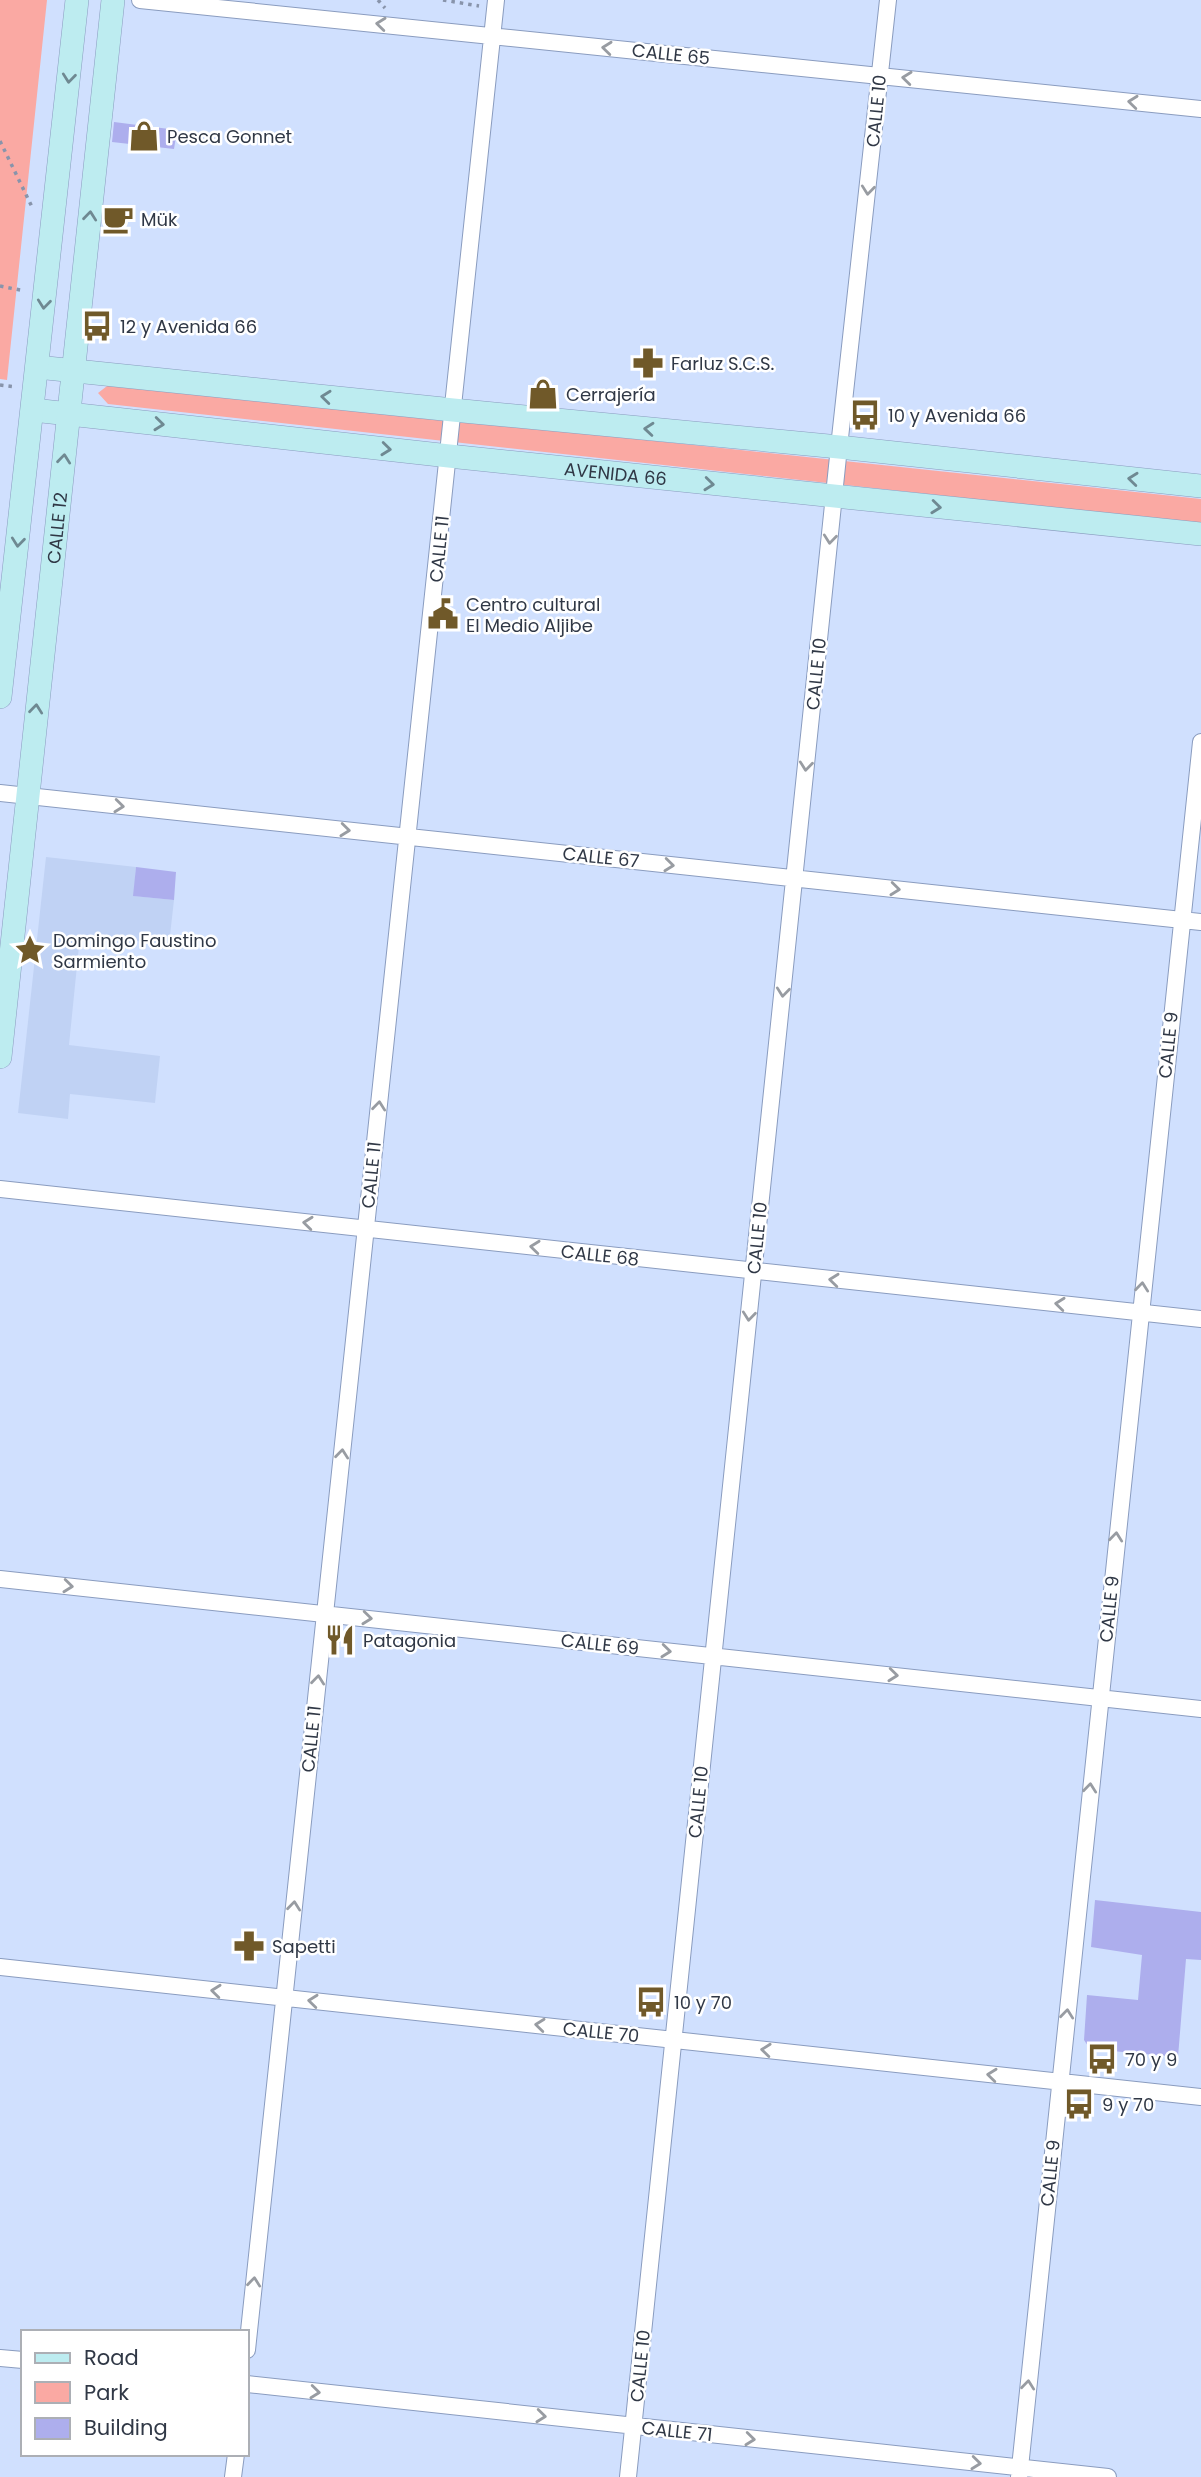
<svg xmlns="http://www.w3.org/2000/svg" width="1201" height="2477" font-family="Poppins,sans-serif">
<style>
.built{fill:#c0d2f4}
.green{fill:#faa9a3}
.building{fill:#adaeed}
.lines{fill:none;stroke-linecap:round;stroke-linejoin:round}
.minor-casing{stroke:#8a9cbf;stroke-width:18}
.secondary-casing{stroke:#8a9cbf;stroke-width:24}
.path{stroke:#8894ab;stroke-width:3.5;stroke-dasharray:3.5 5;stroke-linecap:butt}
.minor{stroke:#fff;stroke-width:16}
.secondary{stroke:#bdecf0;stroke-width:23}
.oneway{stroke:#989ca2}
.oneway2{stroke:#6f8992}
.labels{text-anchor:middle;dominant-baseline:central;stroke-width:5;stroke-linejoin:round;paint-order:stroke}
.street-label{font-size:18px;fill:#303846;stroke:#fff}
.poi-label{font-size:18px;fill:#303846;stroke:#fff;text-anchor:start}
</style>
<rect width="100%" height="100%" fill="#d0e0fe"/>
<path class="built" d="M 46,857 L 136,867 L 134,896 L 174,900 L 169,944 L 80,936 L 69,1045 L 160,1056 L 155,1103 L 70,1094 L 68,1119 L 18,1113 Z"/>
<path class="green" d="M 0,0 L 47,0 L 7,380 L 0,379 Z
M 111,383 L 1201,499 L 1201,524 L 108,404 L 98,393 Z"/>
<path class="building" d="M 114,122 L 177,130 L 174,149 L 112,142 Z
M 136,867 L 176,872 L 174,900 L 133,896 Z
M 1095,1900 L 1201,1912 L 1201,1960 L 1186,1959 L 1178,2057 L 1090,2049 L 1084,2040 L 1087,1995 L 1138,2000 L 1142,1955 L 1091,1947 Z"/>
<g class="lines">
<g class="minor-casing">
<path id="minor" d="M 140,0 L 1201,109
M 0,793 L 1201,922
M 0,1189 L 1201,1319
M 0,1579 L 1201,1709
M 0,1967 L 1201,2097
M 247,2350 L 496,0
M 0,2358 L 23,2360
M 247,2384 L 1108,2477
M 233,2477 L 236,2454
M 628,2477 L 839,447 L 888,0
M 1019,2477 L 1201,742"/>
</g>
<g class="secondary-casing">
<g id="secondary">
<path d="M 37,367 L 453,410 L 839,447 L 1201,486"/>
<path id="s1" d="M 33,410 L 449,456 L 1201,534"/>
<path d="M 0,697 L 77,0"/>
<path id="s2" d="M 0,1057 L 113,0"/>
</g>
</g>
<path class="path" d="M 378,0 L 385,8
M 443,0 L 479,6
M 0,141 L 33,209
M 0,286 L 25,291
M 0,385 L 16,387"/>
<use href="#minor" class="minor"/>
<use href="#secondary" class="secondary"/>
</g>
<defs><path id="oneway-chevron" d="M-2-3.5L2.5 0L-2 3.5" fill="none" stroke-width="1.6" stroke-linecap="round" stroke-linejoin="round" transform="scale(1.75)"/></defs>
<g class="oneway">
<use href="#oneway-chevron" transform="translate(381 24) rotate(-174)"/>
<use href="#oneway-chevron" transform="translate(607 48) rotate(-174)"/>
<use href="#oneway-chevron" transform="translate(907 78) rotate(-174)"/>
<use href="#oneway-chevron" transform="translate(1133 102) rotate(-174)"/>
<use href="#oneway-chevron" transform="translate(868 190) rotate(96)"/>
<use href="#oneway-chevron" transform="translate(830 539) rotate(96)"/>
<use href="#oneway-chevron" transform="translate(806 766) rotate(96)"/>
<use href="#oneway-chevron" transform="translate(119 806) rotate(6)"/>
<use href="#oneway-chevron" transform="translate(345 830) rotate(6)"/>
<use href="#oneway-chevron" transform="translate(669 865) rotate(6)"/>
<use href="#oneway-chevron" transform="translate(895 889) rotate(6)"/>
<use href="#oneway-chevron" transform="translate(783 992) rotate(96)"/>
<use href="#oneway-chevron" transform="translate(379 1106) rotate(-84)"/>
<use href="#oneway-chevron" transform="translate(308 1223) rotate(-174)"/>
<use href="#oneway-chevron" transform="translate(535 1247) rotate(-174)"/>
<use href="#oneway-chevron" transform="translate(834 1280) rotate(-174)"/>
<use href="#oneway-chevron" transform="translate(1142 1287) rotate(-84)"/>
<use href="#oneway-chevron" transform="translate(1060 1304) rotate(-174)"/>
<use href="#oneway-chevron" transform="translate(749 1316) rotate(96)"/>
<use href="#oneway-chevron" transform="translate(342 1454) rotate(-84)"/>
<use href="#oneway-chevron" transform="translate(1116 1537) rotate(-84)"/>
<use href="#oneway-chevron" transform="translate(68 1586) rotate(6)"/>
<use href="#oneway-chevron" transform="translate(367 1618) rotate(6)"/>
<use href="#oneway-chevron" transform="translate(666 1651) rotate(6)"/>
<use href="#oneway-chevron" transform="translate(893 1675) rotate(6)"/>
<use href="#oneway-chevron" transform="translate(318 1680) rotate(-84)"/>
<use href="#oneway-chevron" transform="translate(1090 1788) rotate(-84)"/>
<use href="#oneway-chevron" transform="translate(294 1906) rotate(-84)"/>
<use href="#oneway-chevron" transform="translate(216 1991) rotate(-174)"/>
<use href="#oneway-chevron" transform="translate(313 2001) rotate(-174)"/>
<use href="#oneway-chevron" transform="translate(1067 2014) rotate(-84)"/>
<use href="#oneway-chevron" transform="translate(540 2025) rotate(-174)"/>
<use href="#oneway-chevron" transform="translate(766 2050) rotate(-174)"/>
<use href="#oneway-chevron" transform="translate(992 2075) rotate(-174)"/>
<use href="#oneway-chevron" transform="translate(254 2282) rotate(-84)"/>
<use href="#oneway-chevron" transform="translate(1028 2385) rotate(-84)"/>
<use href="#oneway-chevron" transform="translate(315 2392) rotate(6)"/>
<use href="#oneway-chevron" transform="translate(541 2416) rotate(6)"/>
<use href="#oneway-chevron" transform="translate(750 2439) rotate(6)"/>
<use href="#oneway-chevron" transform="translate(976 2463) rotate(6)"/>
</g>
<g class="oneway2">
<use href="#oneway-chevron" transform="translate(69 78) rotate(96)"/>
<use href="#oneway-chevron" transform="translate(90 216) rotate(-84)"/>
<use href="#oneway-chevron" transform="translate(44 304) rotate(96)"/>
<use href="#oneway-chevron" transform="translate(326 397) rotate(-174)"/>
<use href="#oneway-chevron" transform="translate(159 424) rotate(6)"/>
<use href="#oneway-chevron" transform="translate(649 429) rotate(-175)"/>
<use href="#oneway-chevron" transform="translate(386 449) rotate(6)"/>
<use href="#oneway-chevron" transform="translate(64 459) rotate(-84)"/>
<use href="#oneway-chevron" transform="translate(1133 479) rotate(-174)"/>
<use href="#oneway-chevron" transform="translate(709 484) rotate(6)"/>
<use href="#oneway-chevron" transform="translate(936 507) rotate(6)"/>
<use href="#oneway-chevron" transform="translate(18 542) rotate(96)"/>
<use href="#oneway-chevron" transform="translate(36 709) rotate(-84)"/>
</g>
<defs>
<g id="shop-bare" transform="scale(2.415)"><path d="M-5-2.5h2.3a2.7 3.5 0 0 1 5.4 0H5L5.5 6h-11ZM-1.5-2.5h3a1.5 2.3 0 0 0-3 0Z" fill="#705929" stroke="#fff" stroke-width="2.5" paint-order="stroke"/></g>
<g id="cafe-bare" transform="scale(2.415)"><path d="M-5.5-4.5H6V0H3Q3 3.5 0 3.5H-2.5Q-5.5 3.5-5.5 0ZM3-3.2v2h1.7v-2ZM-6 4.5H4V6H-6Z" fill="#705929" stroke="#fff" stroke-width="2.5" paint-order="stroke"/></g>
<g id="bus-bare" transform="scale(2.415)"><path d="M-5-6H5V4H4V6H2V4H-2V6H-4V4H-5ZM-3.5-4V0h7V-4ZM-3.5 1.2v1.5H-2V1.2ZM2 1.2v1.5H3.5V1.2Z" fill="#705929" stroke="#fff" stroke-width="2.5" paint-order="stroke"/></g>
<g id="pharmacy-bare" transform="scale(2.415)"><path d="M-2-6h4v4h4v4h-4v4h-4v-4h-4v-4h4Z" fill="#705929" stroke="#fff" stroke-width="2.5" paint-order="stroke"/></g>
<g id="civic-bare" transform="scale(2.415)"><path d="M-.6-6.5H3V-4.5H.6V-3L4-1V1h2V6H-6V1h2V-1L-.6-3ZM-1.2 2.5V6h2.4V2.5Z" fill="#705929" stroke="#fff" stroke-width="2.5" paint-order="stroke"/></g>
<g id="sight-bare" transform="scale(2.415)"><path d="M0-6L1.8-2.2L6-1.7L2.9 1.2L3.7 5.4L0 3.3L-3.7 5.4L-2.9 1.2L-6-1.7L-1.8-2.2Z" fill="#705929" stroke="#fff" stroke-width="2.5" paint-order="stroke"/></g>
<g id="restaurant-bare" transform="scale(2.415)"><path d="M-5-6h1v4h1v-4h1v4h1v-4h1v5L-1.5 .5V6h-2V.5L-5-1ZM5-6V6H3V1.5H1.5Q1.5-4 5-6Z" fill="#705929" stroke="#fff" stroke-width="2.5" paint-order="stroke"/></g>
</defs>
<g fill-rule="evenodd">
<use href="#shop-bare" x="144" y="136"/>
<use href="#cafe-bare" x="118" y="219"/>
<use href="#bus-bare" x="97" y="326"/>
<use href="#pharmacy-bare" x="648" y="363"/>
<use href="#shop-bare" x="543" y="394"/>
<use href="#bus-bare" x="865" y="415"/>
<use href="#civic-bare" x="443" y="614"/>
<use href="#sight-bare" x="30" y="950"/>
<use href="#restaurant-bare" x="340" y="1640"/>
<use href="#pharmacy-bare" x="249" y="1946"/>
<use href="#bus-bare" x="651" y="2002"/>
<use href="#bus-bare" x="1102" y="2059"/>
<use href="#bus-bare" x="1079" y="2104"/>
</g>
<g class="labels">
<g class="street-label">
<text transform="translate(671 54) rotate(6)">CALLE 65</text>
<text transform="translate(876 111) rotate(-84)">CALLE 10</text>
<text stroke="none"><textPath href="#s1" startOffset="586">AVENIDA 66</textPath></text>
<text stroke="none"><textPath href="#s2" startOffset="532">CALLE 12</textPath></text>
<text transform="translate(439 549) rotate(-84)">CALLE 11</text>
<text transform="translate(816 674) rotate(-84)">CALLE 10</text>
<text transform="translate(601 857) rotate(6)">CALLE 67</text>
<text transform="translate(1168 1045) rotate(-84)">CALLE 9</text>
<text transform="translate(371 1175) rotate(-84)">CALLE 11</text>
<text transform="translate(757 1238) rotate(-84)">CALLE 10</text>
<text transform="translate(600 1255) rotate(6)">CALLE 68</text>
<text transform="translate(1109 1609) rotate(-84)">CALLE 9</text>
<text transform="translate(600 1644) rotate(6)">CALLE 69</text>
<text transform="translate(311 1739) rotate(-84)">CALLE 11</text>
<text transform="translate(698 1802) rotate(-84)">CALLE 10</text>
<text transform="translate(601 2032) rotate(6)">CALLE 70</text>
<text transform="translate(1050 2173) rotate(-84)">CALLE 9</text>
<text transform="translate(640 2366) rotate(-84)">CALLE 10</text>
<text transform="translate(677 2431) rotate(6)">CALLE 71</text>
</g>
<g class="poi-label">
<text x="167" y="136">Pesca Gonnet</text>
<text x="141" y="219">Mük</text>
<text x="120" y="326">12 y Avenida 66</text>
<text x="671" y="363">Farluz S.C.S.</text>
<text x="566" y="394">Cerrajería</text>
<text x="888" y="415">10 y Avenida 66</text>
<text x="466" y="604">Centro cultural<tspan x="466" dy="21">El Medio Aljibe</tspan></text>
<text x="53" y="940">Domingo Faustino<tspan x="53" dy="21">Sarmiento</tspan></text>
<text x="363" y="1640">Patagonia</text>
<text x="272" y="1946">Sapetti</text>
<text x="674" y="2002">10 y 70</text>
<text x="1125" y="2059">70 y 9</text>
<text x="1102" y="2104">9 y 70</text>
</g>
</g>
<rect x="21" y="2330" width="228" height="126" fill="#ffffff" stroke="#acafb5" stroke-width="2"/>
<rect x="35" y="2353" width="35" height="10" fill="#bdecf0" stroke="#acafb5" stroke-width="2"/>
<text x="84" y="2365" font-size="21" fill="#303846">Road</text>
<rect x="35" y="2382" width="35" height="21" fill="#faa9a3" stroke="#acafb5" stroke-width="2"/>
<text x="84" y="2400" font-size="21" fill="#303846">Park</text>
<rect x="35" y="2418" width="35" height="21" fill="#adaeed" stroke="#acafb5" stroke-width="2"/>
<text x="84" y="2435" font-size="21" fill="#303846">Building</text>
</svg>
